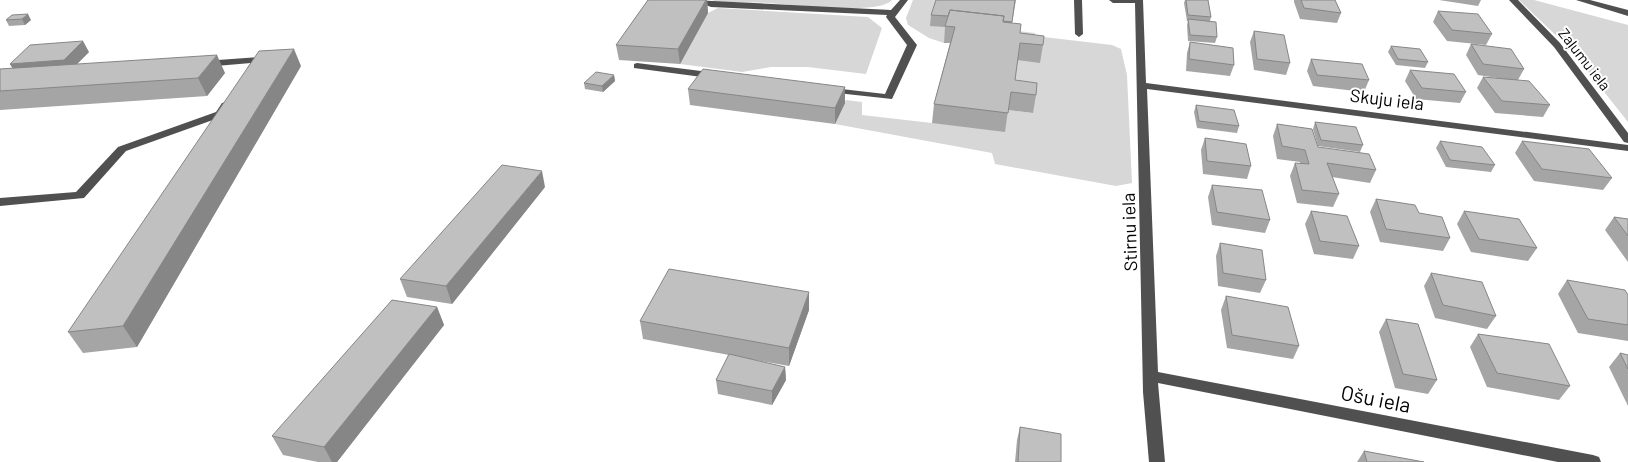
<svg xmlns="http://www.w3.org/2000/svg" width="1628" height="462" font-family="Barlow,sans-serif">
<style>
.green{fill:#d7d7d7}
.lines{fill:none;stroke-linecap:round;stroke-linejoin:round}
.minor{fill:#505050;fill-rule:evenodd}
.wall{fill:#a5a5a5}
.shaded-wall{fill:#868686}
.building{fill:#c0c0c0;stroke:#868686}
.labels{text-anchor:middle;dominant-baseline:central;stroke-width:4;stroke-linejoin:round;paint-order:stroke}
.far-street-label{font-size:15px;fill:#000;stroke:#fff}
.street-label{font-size:18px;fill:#000;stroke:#fff}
.near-street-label{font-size:21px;fill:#000;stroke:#fff}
</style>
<rect width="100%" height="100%" fill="#fff"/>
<path class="green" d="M 712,0 L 892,0 C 877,16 791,4 767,3 C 751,2 734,3 717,2 Z
M 913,0 L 939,0 L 948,27 L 944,43 L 929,38 L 908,25 L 906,18 Z
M 1519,0 L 1534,0 L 1628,25 L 1628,122 L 1570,49 Z
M 718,8 L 868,17 L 882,28 L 866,74 L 808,67 L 771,67 L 742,72 L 680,64 L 708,13 Z
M 1011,30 L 1035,33 L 1035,36 L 1112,45 L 1121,49 L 1127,75 L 1132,183 L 1116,186 L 995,164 L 992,153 L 835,124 L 846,100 L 862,102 L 862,115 L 932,123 L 1008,110 L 1032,113 L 1012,98 Z"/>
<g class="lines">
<path class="minor" d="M 692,0 L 891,10 L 900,0 L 908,0 L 895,17 L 917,45 L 892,99 L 828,92 L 823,89 L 824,87 L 885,94 L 907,45 L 886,17 L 887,15 L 711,7 Z
M 1074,0 L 1082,0 L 1083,34 L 1079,37 L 1075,34 Z
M 1109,0 L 1143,0 L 1146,83 L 1628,145 L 1628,151 L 1147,89 L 1158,372 L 1593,455 L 1599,457 L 1601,462 L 1558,462 L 1158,383 L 1165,462 L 1149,462 L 1143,392 L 1135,3 L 1113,3 Z
M 1509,0 L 1518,0 L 1560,43 L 1628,133 L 1628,143 L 1624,142 L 1554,47 Z
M 1576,0 L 1590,0 L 1628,10 L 1628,16 Z
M 258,57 L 263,60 L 255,70 L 252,71 L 247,68 L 251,63 L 204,67 L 199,64 L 204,61 Z
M 637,63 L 717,73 L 722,76 L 717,79 L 634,68 L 634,64 Z
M 226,102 L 231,105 L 224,116 L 126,151 L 84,198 L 0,206 L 0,198 L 76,192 L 118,147 L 216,112 L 222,103 Z"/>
</g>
<path class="wall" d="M 648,0 L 707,0 L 708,13 L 680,64 L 619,60 L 616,45 Z
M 1016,0 L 1012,23 L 1020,33 L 1043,45 L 1040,63 L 1017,60 L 1015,80 L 1036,95 L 1033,113 L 1008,110 L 1005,132 L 932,123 L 934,104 L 950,43 L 944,43 L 945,27 L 930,26 L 931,15 Z
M 1185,0 L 1208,0 L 1211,17 L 1210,21 L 1217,37 L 1215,43 L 1188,41 L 1187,25 L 1188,21 L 1187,21 L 1184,3 Z
M 1294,0 L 1335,0 L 1341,13 L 1337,23 L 1300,19 L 1294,2 Z
M 1439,0 L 1481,0 L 1478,6 Z
M 1438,11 L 1492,34 L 1486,45 L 1447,41 L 1433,22 Z
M 12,15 L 31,20 L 25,25 L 9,26 L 6,20 Z
M 1254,31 L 1290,63 L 1286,75 L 1254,70 L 1250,42 Z
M 1190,42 L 1234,65 L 1230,76 L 1186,71 L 1187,53 Z
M 1471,44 L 1524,69 L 1518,80 L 1550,105 L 1543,117 L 1495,113 L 1477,88 L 1483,77 L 1504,79 L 1478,75 L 1466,55 Z
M 1391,46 L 1428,62 L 1425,68 L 1396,65 L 1388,52 Z
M 89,52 L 77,64 L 225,73 L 207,96 L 0,110 L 0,69 L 13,68 L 10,64 Z
M 1311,59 L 1369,80 L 1364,92 L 1313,86 L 1307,71 Z
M 301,66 L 137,347 L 83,353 L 68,332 Z
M 1410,70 L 1466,92 L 1460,103 L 1416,99 L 1405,81 Z
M 614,75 L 615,81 L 603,92 L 585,89 L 584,83 Z
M 845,87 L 845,103 L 835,124 L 690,105 L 688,89 Z
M 1196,105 L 1239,126 L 1237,133 L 1197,128 L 1194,112 Z
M 1315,122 L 1363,145 L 1360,152 L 1318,146 L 1313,129 Z
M 1277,124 L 1318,147 L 1376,170 L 1370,183 L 1332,177 L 1339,194 L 1333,207 L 1297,203 L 1290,176 L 1295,163 L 1300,164 L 1300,162 L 1277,159 L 1273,136 Z
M 1205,138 L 1251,166 L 1247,179 L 1203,174 L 1201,150 Z
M 1440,141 L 1495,165 L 1491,172 L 1446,167 L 1436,148 Z
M 1522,141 L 1612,178 L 1603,190 L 1534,181 L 1515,153 Z
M 1212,185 L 1270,220 L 1265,233 L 1212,225 L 1208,197 Z
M 545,187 L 452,304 L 407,297 L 400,279 Z
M 1376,199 L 1419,213 L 1450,238 L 1443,251 L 1380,242 L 1370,212 Z
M 1311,211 L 1359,246 L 1353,259 L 1314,254 L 1305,224 Z
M 1464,211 L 1537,248 L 1528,261 L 1471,252 L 1457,224 Z
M 1614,217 L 1628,219 L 1628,262 L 1605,230 Z
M 1220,243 L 1266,280 L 1260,293 L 1218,286 L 1216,256 Z
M 1431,273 L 1496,316 L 1487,329 L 1435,318 L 1424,286 Z
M 1567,280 L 1628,295 L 1628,341 L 1578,333 L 1558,294 Z
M 1226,296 L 1299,346 L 1293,359 L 1227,348 L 1221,310 Z
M 437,307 L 444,325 L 337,462 L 318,462 L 283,455 L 272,436 Z
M 809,310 L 789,366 L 744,358 L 785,367 L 786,380 L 772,405 L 718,394 L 716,380 L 729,355 L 643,339 L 640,321 Z
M 1386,319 L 1437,380 L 1428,394 L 1395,388 L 1379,332 Z
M 1478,334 L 1570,386 L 1559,400 L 1487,387 L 1470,347 Z
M 1620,353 L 1628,355 L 1628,406 L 1609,367 Z
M 1020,427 L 1061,462 L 1015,462 L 1017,440 Z
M 1364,451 L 1424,462 L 1357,462 Z"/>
<path class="shaded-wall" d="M 706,0 L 707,0 L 708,13 L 680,64 L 678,49 Z
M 28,14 L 31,20 L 25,25 L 22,19 Z
M 83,41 L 89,52 L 70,71 L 17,76 L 10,64 Z
M 294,49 L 301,66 L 137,347 L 123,326 Z
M 217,55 L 225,73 L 207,96 L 198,78 Z
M 614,75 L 615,81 L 603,92 L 602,86 Z
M 845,87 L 845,103 L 835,124 L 835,108 Z
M 542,171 L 545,187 L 452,304 L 446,286 Z
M 809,292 L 809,310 L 789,366 L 789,348 Z
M 437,307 L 444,325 L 337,462 L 332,462 L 324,447 Z
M 785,367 L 786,380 L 772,405 L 772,391 Z"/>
<path class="building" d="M 648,0 L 706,0 L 678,49 L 616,45 Z
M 936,0 L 1015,0 L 1012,22 L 1003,21 L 1004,16 L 950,10 L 948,16 L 931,15 Z
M 1186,0 L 1208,0 L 1211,17 L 1188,15 Z
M 1301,0 L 1335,0 L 1341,13 L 1304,8 Z
M 950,10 L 1004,16 L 1003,22 L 1021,24 L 1020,33 L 1044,36 L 1043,45 L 1020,43 L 1015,80 L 1037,83 L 1036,95 L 1011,92 L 1008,113 L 934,104 L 955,27 L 945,26 Z
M 1438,11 L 1478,14 L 1492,34 L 1452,30 Z
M 28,14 L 22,19 L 6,20 L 12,15 Z
M 1188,19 L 1216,22 L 1217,37 L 1190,35 Z
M 1254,31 L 1284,35 L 1290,63 L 1257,59 Z
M 83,41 L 64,60 L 10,64 L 30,45 Z
M 1190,42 L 1233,48 L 1234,65 L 1189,59 Z
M 1471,44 L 1511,49 L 1524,69 L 1483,64 Z
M 1391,46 L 1420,49 L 1428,62 L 1398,59 Z
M 294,49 L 123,326 L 68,332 L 259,51 Z
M 217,55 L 198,78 L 0,91 L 0,69 Z
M 1311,59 L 1362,64 L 1369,80 L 1317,75 Z
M 703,69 L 845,87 L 835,108 L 688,89 Z
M 1410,70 L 1454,74 L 1466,92 L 1422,88 Z
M 596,72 L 614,75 L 602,86 L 584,83 Z
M 1483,77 L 1529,81 L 1550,105 L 1502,101 Z
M 1196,105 L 1234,110 L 1239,126 L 1199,121 Z
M 1315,122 L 1356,127 L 1363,145 L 1321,140 Z
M 1277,124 L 1312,129 L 1318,147 L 1369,154 L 1376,170 L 1327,163 L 1339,194 L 1302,190 L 1295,163 L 1309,164 L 1305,150 L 1282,146 Z
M 1205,138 L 1246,144 L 1251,166 L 1207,161 Z
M 1440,141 L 1482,147 L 1495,165 L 1450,160 Z
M 1522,141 L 1589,149 L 1612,178 L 1542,169 Z
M 502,165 L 542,171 L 446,286 L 400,279 Z
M 1212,185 L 1262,190 L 1270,220 L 1217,212 Z
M 1376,199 L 1415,205 L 1419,213 L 1442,217 L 1450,238 L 1386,229 Z
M 1311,211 L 1347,216 L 1359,246 L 1320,241 Z
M 1464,211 L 1519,219 L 1537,248 L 1479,239 Z
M 1614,217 L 1628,219 L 1628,236 Z
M 1220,243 L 1262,250 L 1266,280 L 1223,273 Z
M 669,269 L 809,292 L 789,348 L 640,321 Z
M 1431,273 L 1482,282 L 1496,316 L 1443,305 Z
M 1567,280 L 1625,290 L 1628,295 L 1628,325 L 1588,319 Z
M 1226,296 L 1288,307 L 1299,346 L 1232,335 Z
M 392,300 L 437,307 L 324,447 L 272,436 Z
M 1386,319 L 1418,324 L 1437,380 L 1403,374 Z
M 1478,334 L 1549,344 L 1570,386 L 1497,373 Z
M 1620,353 L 1628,355 L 1628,369 Z
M 729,354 L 785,367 L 772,391 L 716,380 Z
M 1020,427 L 1061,434 L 1061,462 L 1018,462 Z
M 1364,451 L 1424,462 L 1367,462 Z"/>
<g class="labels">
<g class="far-street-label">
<text transform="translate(1585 59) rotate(52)">Zaļumu iela</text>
</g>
<g class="street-label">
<text transform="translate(1387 99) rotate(7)">Skuju iela</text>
<text transform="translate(1129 232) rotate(-92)">Stirnu iela</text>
</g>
<g class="near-street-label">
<text transform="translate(1376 398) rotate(11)">Ošu iela</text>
</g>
</g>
</svg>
